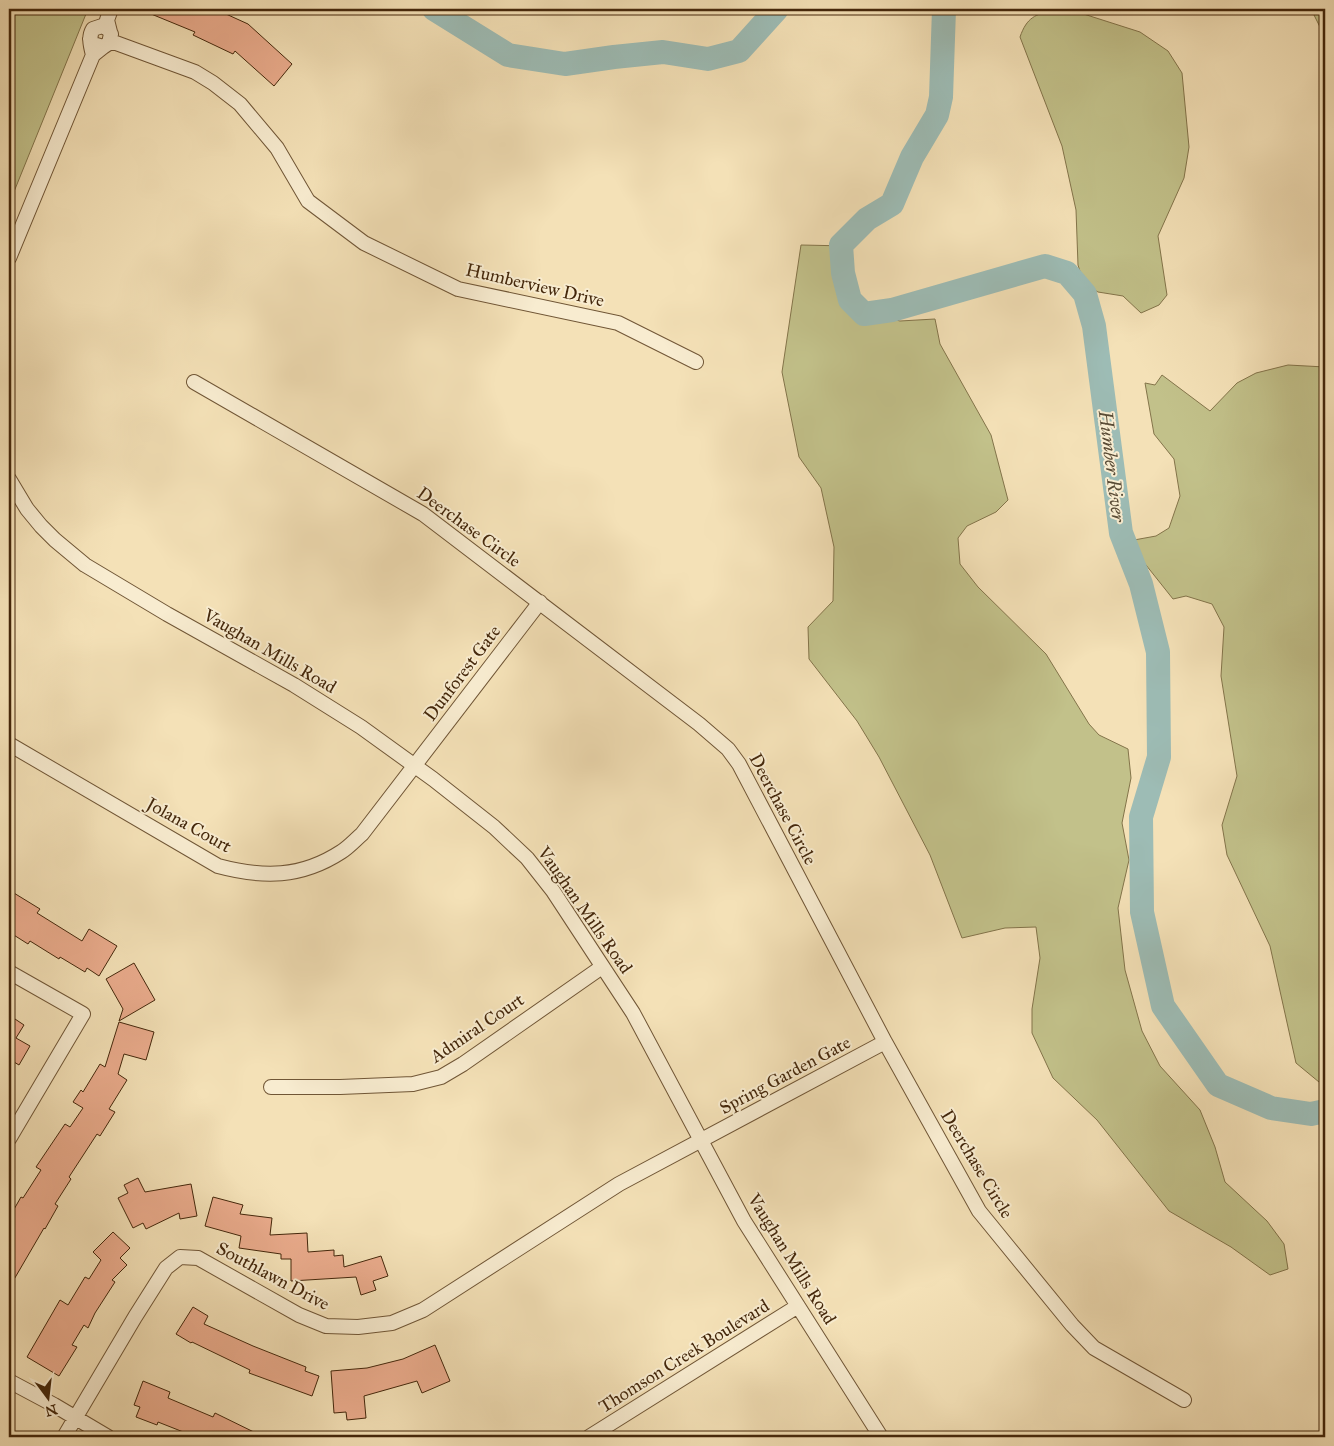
<svg xmlns="http://www.w3.org/2000/svg" width="1334" height="1446" font-family="'IM FELL Great Primer',serif">
<style>
.green{fill:#c2c18a;stroke:#83744a}
.lines{fill:none;stroke-linecap:round;stroke-linejoin:round}
.river{stroke:#9dbcb5;stroke-width:24}
.building{fill:#ebac8d;stroke:#44270b}
.minor-casing{stroke:#705636;stroke-width:16}
.minor{stroke:#f8ecd0;stroke-width:14}
.labels{text-anchor:middle;dominant-baseline:central;stroke-width:4;stroke-linejoin:round;paint-order:stroke}
.street-label{font-size:18px;fill:#44270b;stroke:#f8ecd0}
.water-label{font-size:19px;font-style:italic;fill:#5a4c36;stroke:#f8ecd0}
</style>
<rect width="100%" height="100%" fill="#f4e1b7"/>
<filter id="stains"><feTurbulence type="fractalNoise" baseFrequency=".004" numOctaves="4"/><feColorMatrix values="0 0 0 0 .2 0 0 0 0 .09 0 0 0 0 .02 0 0 0 .5 -.17"/></filter>
<radialGradient id="worn" r=".72"><stop offset=".6" stop-color="#630" stop-opacity="0"/><stop offset="1" stop-color="#630" stop-opacity=".3"/></radialGradient>
<path class="green" d="M 9,9 L 88,9 L 9,204 Z
M 1054,9 L 1068,9 L 1140,32 L 1168,51 L 1182,73 L 1189,147 L 1184,178 L 1158,236 L 1167,295 L 1159,305 L 1141,313 L 1123,296 L 1098,292 L 1084,284 L 1078,265 L 1076,210 L 1062,146 L 1020,37 C 1027,17 1035,15 1054,9 Z
M 1311,9 L 1325,9 L 1325,94 L 1321,88 L 1322,31 Z
M 801,245 L 848,246 L 839,287 L 849,307 L 900,321 L 935,319 L 940,344 L 991,435 L 1008,500 L 996,512 L 967,526 L 958,538 L 960,564 L 978,587 L 1046,654 L 1089,724 L 1099,735 L 1128,749 L 1131,778 L 1122,823 L 1129,860 L 1118,908 L 1125,970 L 1142,1031 L 1160,1066 L 1200,1110 L 1215,1147 L 1225,1182 L 1267,1221 L 1284,1244 L 1288,1269 L 1270,1275 L 1231,1247 L 1169,1211 L 1097,1120 L 1053,1078 L 1032,1033 L 1032,1009 L 1040,958 L 1036,927 L 1005,928 L 962,938 L 930,855 L 879,757 L 857,721 L 809,659 L 808,627 L 833,601 L 834,547 L 821,488 L 799,457 L 782,372 Z
M 1288,365 L 1325,367 L 1325,1087 L 1296,1063 L 1270,946 L 1227,855 L 1222,825 L 1237,776 L 1221,676 L 1224,627 L 1212,604 L 1186,596 L 1173,599 L 1142,560 L 1134,540 L 1156,536 L 1169,528 L 1180,496 L 1174,459 L 1154,434 L 1145,383 L 1155,385 L 1162,375 L 1210,411 L 1237,383 L 1256,373 Z"/>
<g class="lines">
<path class="river" d="M 434,9 L 508,55 L 565,64 L 614,57 L 663,52 L 708,59 L 739,51 L 777,9
M 944,9 L 941,97 L 937,115 L 912,157 L 892,204 L 867,219 L 841,245 L 843,273 L 850,300 L 864,314 L 892,310 L 1045,266 L 1067,273 L 1085,294 L 1094,326 L 1121,533 L 1141,584 L 1158,652 L 1159,757 L 1141,817 L 1142,912 L 1163,1006 L 1218,1085 L 1271,1108 L 1311,1114 L 1325,1111"/>
</g>
<path class="building" d="M 139,9 L 215,9 L 248,24 L 292,64 L 274,86 L 235,51 L 233,54 L 193,35 L 195,32 Z
M 9,890 L 40,909 L 37,913 L 82,941 L 89,929 L 117,946 L 99,976 L 87,968 L 85,972 L 60,957 L 59,959 L 30,941 L 28,944 L 9,932 Z
M 134,963 L 155,1000 L 119,1021 L 123,1009 L 106,979 Z
M 9,1015 L 24,1025 L 16,1038 L 30,1046 L 19,1065 L 9,1059 Z
M 119,1022 L 154,1032 L 146,1060 L 124,1054 L 118,1074 L 127,1080 L 109,1109 L 115,1112 L 100,1136 L 97,1134 L 69,1177 L 71,1179 L 55,1204 L 58,1206 L 45,1229 L 44,1228 L 9,1288 L 9,1218 L 21,1197 L 23,1198 L 41,1170 L 36,1167 L 65,1124 L 70,1127 L 83,1108 L 73,1102 L 81,1090 L 83,1092 L 100,1064 L 105,1067 Z
M 138,1178 L 145,1192 L 191,1184 L 197,1216 L 180,1219 L 179,1213 L 146,1229 L 143,1223 L 133,1228 L 118,1198 L 128,1193 L 124,1185 Z
M 213,1197 L 243,1205 L 240,1214 L 272,1218 L 270,1235 L 307,1233 L 308,1252 L 334,1250 L 334,1256 L 343,1255 L 344,1267 L 381,1256 L 388,1276 L 373,1281 L 376,1290 L 361,1295 L 356,1277 L 291,1281 L 291,1259 L 281,1259 L 281,1254 L 239,1248 L 241,1236 L 205,1226 Z
M 113,1232 L 130,1248 L 120,1258 L 127,1265 L 112,1280 L 115,1282 L 95,1313 L 88,1328 L 84,1325 L 72,1345 L 77,1347 L 59,1376 L 27,1357 L 60,1300 L 68,1305 L 85,1277 L 89,1279 L 101,1260 L 93,1252 Z
M 193,1307 L 208,1316 L 204,1324 L 253,1346 L 306,1367 L 305,1371 L 319,1376 L 312,1396 L 249,1373 L 250,1370 L 192,1342 L 191,1343 L 176,1334 Z
M 435,1345 L 450,1381 L 422,1393 L 417,1381 L 364,1396 L 366,1418 L 347,1420 L 346,1412 L 334,1413 L 331,1371 L 367,1368 L 403,1359 Z
M 143,1381 L 170,1392 L 168,1398 L 213,1417 L 215,1413 L 264,1437 L 196,1437 L 158,1422 L 157,1425 L 136,1417 L 140,1407 L 134,1405 Z"/>
<g class="lines">
<g class="minor-casing">
<path id="minor" d="M 110,32 L 107,20 L 111,9
M 90,39 L 93,44 L 103,47 L 109,43 L 111,34 L 108,29 L 102,26 L 93,29 C 88,37 91,47 93,55
M 109,43 L 116,43 L 195,72 L 213,83 L 240,104 L 277,148 L 308,201 L 364,243 L 458,289 L 618,323 L 696,362
M 9,258 L 93,55 L 103,47
M 194,382 L 423,514 L 699,724 L 728,749 L 739,764 L 885,1042 L 979,1211 L 1072,1325 L 1094,1348 L 1184,1400
M 9,479 L 27,509 L 41,526 L 55,540 L 85,565 L 167,614 L 294,685 L 361,727 L 433,779 L 494,827 L 527,858 L 553,891 L 633,1013 L 744,1221 L 881,1437
M 9,744 L 218,866 C 263,878 301,878 341,852 C 349,847 355,840 362,834 L 540,602
M 9,972 L 83,1014 L 9,1139
M 271,1087 L 340,1087 L 413,1084 L 441,1077 L 463,1064 L 602,967
M 9,1381 L 54,1405 L 108,1437
M 64,1437 L 135,1317 L 166,1268 L 180,1257 L 198,1258 L 299,1315 L 326,1326 L 358,1327 L 392,1323 L 423,1310 L 619,1184 L 885,1042
M 589,1437 L 798,1306"/>
</g>
<use href="#minor" class="minor"/>
</g>
<g class="labels">
<g class="street-label">
<text transform="translate(535 285) rotate(13)">Humberview Drive</text>
<text transform="translate(469 527) rotate(36)">Deerchase Circle</text>
<text transform="translate(270 651) rotate(30)">Vaughan Mills Road</text>
<text transform="translate(462 673) rotate(-53)">Dunforest Gate</text>
<text transform="translate(783 809) rotate(62)">Deerchase Circle</text>
<text transform="translate(189 825) rotate(29)">Jolana Court</text>
<text transform="translate(585 910) rotate(55)">Vaughan Mills Road</text>
<text transform="translate(477 1028) rotate(-34)">Admiral Court</text>
<text transform="translate(785 1075) rotate(-28)">Spring Garden Gate</text>
<text transform="translate(977 1164) rotate(59)">Deerchase Circle</text>
<text transform="translate(792 1259) rotate(58)">Vaughan Mills Road</text>
<text transform="translate(273 1276) rotate(28)">Southlawn Drive</text>
<text transform="translate(684 1356) rotate(-32)">Thomson Creek Boulevard</text>
</g>
<g class="water-label">
<text transform="translate(1112 466) rotate(83)">Humber River</text>
</g>
</g>
<rect width="1334" height="1446" fill="none" stroke="#f4e1b7" stroke-width="30"/>
<rect x="10" y="10" width="1314" height="1426" fill="none" stroke="#44270b" stroke-width="2.5"/>
<rect x="15" y="15" width="1304" height="1416" fill="none" stroke="#44270b"/>
<g transform="translate(48 1398) rotate(165)" stroke="#f8ecd0" stroke-width="4" paint-order="stroke">
<path d="M0-4L9 19L0 12L-9 19Z" fill="#44270b"/>
<text y="-8" font-size="14" font-weight="bold" text-anchor="middle" fill="#44270b">N</text>
</g>
<rect width="100%" height="100%" filter="url(#stains)"/>
<rect width="100%" height="100%" fill="url(#worn)"/>
</svg>
